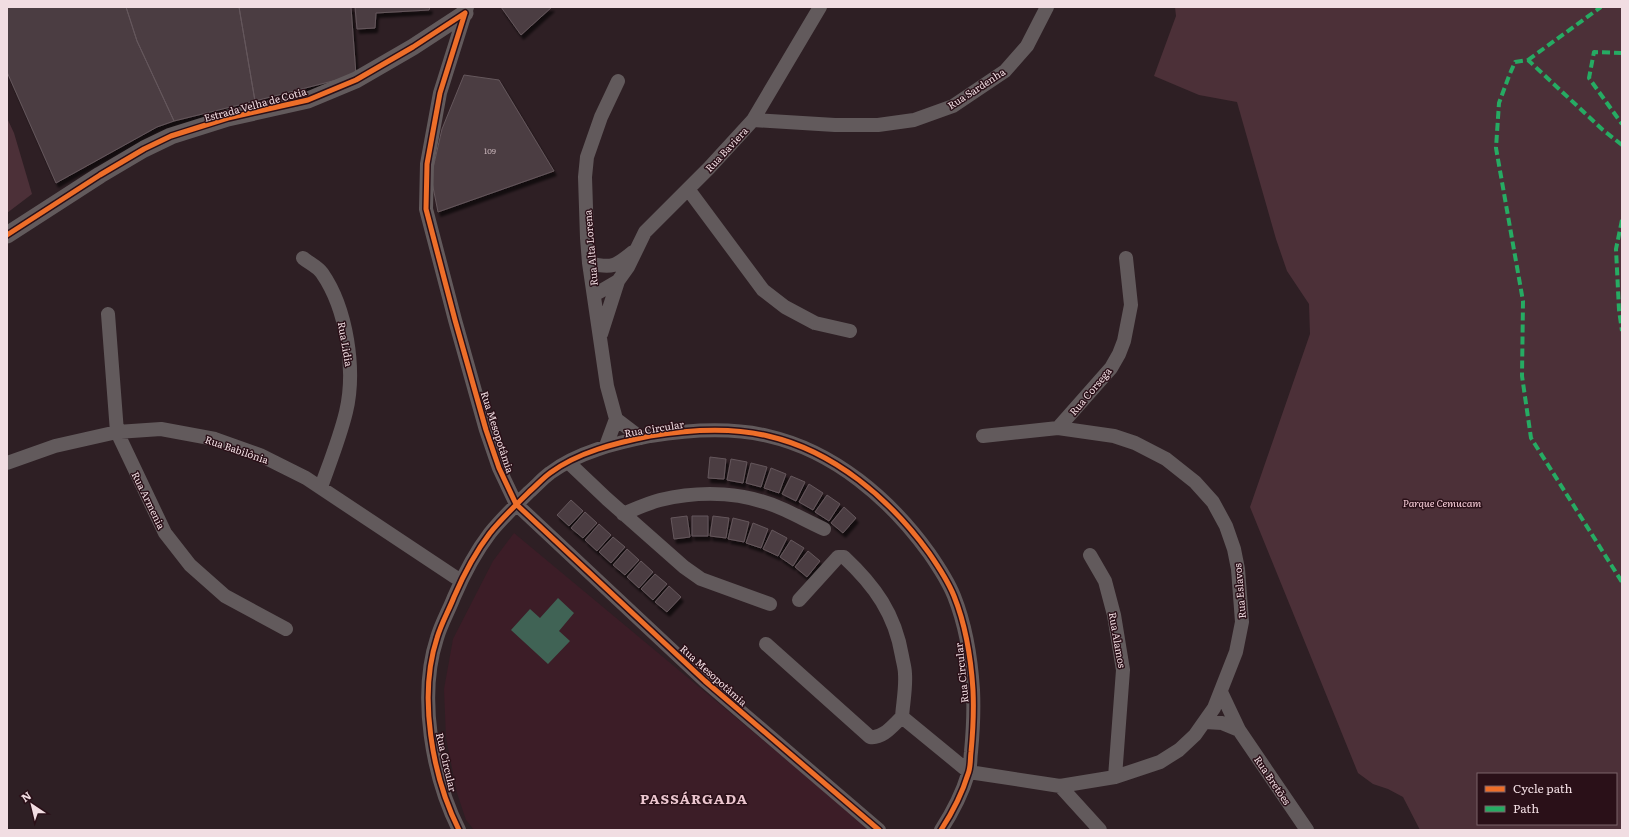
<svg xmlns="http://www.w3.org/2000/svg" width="1629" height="837" font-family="Literata,serif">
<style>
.built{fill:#3c1d27}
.green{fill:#4c3038;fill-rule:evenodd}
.water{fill:#406355}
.building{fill:#4b3d42;stroke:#65575c;filter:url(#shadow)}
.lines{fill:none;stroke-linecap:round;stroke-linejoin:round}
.minor{stroke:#625a5c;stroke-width:14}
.tertiary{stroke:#625a5c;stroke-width:17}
.quiet{stroke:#26ab63;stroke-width:4;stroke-dasharray:8 4;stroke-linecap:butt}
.cycleway-casing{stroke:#2a1018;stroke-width:8}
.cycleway{stroke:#ee6e29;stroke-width:5}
.labels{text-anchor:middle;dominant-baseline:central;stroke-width:3;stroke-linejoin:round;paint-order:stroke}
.number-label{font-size:8px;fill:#c8b5ba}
.street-label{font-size:10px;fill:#f1dde2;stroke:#2a1018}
.park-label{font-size:10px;font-style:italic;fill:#fcd1dc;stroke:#2a1018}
.district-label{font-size:14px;font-weight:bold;letter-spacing:1px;fill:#ecc6cf;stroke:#2a1018}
</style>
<defs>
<filter id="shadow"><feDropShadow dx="2.5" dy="4.5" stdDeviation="1" flood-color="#0009"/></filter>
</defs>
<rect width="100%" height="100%" fill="#2e1f24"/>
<path class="built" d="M 514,533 L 871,830 L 474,830 L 466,820 L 457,793 L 446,738 L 444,689 L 453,639 L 493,561 Z"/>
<path class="green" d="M 1175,7 L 1622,7 L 1622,830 L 1420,830 L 1403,797 L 1388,789 L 1373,784 L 1358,773 L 1250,507 L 1310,334 L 1309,304 L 1287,271 L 1276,239 L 1237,102 L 1199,95 L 1154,76 L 1176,16 ZM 1478,774 L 1616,774 L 1616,824 L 1478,824 Z
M 7,118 L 14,133 L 32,194 L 7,213 Z"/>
<path class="water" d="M 558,598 L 574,613 L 559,631 L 570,641 L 548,664 L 511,630 L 530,609 L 540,618 Z"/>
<path class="building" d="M 7,7 L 126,7 L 137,41 L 174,121 L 157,127 L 56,183 L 7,72 Z
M 126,7 L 239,7 L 255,101 L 174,121 L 137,41 Z
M 239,7 L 351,7 L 356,75 L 255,101 Z
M 355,7 L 430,7 L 429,10 L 376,13 L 375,28 L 357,29 Z
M 501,7 L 552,7 L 521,35 Z
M 464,75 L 499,80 L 554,171 L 438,212 L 431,177 L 442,129 Z
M 710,457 L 726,459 L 724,479 L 708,478 Z
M 731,459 L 747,462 L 743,483 L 727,480 Z
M 751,463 L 767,467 L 761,487 L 746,483 Z
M 771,468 L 786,474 L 779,493 L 764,488 Z
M 791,476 L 805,482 L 796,501 L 782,494 Z
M 809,484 L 823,493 L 813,510 L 799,502 Z
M 827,495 L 840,504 L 829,521 L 815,512 Z
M 571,500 L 583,511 L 569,526 L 557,515 Z
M 844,507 L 856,518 L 843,533 L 831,523 Z
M 585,512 L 597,523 L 583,538 L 571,528 Z
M 687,516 L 690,537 L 674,539 L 671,518 Z
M 692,516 L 708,516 L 708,536 L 692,536 Z
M 713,516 L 729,518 L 726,538 L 710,536 Z
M 733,518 L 749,522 L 744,542 L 728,539 Z
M 753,523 L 768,529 L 761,548 L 746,543 Z
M 599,524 L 611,535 L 597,551 L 585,540 Z
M 772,530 L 787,538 L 778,556 L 763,549 Z
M 613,537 L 625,547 L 611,563 L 599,552 Z
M 791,540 L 804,548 L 793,566 L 780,557 Z
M 627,549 L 639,560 L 625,575 L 613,565 Z
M 808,551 L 820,561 L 807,577 L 795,567 Z
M 641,561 L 653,572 L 639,588 L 627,577 Z
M 655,574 L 667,584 L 653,600 L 641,589 Z
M 669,586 L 681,597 L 667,612 L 655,602 Z"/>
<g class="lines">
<path class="minor" d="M 467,7 L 440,93 L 427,164 L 426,209 L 455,320 L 486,430 L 499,468 L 516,504 L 705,681 L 879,830
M 753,120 L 835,125 L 878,125 L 914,120 L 953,106 L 1005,71 L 1027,46 L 1047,7
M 688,189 L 763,290 L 785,307 L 815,323 L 850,331
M 303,258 C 309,263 318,267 322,273 C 347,309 356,370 346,412 C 340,437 330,462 321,487
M 589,263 C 612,269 616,266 633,252
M 594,295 L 618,281 L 628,267 L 645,232 L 709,168 L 753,120 L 820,7
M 108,314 L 117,432 L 165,533 L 190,565 L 225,596 L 286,629
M 601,334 L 618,281
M 616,419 L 641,438
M 1058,428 L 1111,368 L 1119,354 L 1124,341 L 1131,305 L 1126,258
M 606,446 L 616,419 L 607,386 L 589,263 L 587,238 L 585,177 L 587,157 L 601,117 L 618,81
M 568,462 L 607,499 L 684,567 L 701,579 L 770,604
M 7,463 L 55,446 L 117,432 L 161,429 L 215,439 L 260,455 L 306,478 L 461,581
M 623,514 C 635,509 648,503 660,500 C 702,490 746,492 785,510 C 798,516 811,523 824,529
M 1090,555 L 1105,581 L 1114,615 L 1123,670 L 1115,777
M 766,644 L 870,737 C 883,739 893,725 902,717 C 903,703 906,688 905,674 C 905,668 903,662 902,656 C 895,614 875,586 844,557 L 838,557 L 799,600
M 1221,692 L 1239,730 L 1307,830
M 902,717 L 969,772
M 1205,722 L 1222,723 L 1239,730
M 969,772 L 1060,786 L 1115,777 L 1160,762 L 1179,750 L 1195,735 L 1214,708 L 1236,652 L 1242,622 L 1238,569 L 1234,549 L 1226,526 L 1213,502 L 1195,482 L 1166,459 L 1135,443 L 1114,436 L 1058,428 L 983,436
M 1060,786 L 1100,830
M 459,830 C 432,776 418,696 437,638 C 441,624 449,610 454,597 C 463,576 477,550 490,533 C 502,518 516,505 529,492 C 536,486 543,478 550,473 C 578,452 616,443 650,436 C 687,430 731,427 768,436 C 834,451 890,499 929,553 C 938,566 948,581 954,596 C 966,626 971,658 973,690 C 974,711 973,731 971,752 C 970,759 971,767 968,774 C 962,794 952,813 941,830"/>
<path class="tertiary" d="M 7,235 L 100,175 L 144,149 L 171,136 L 228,118 L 308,100 L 356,80 L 413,47 L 465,13"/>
<path class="quiet" d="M 1622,53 L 1594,52 L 1589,78 L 1622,124
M 1528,60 L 1601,7
M 1622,145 L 1603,130 L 1528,60 L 1515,62 L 1509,76 L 1499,103 L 1496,148 L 1523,301 L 1522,376 L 1531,438 L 1622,582
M 1622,220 L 1616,249 L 1619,310 L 1622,331"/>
<g class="cycleway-casing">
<path id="cycleway" d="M 465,13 L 440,93 L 427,164 L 426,209 L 455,320 L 486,430 L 499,468 L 516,504 L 705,681 L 879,830
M 7,235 L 100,175 L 144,149 L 171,136 L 228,118 L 308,100 L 356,80 L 413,47 L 465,13
M 459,830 C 432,776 418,696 437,638 C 441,624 449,610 454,597 C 463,576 477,550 490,533 C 502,518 516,505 529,492 C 536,486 543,478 550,473 C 578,452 616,443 650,436 C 687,430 731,427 768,436 C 834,451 890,499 929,553 C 938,566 948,581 954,596 C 966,626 971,658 973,690 C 974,711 973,731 971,752 C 970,759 971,767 968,774 C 962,794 952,813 941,830"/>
</g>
<use href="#cycleway" class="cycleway"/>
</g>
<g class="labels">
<g class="number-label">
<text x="490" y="150">109</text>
</g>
<g class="street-label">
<text transform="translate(976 88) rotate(-33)">Rua Sardenha</text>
<text transform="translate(255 104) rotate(-15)">Estrada Velha de Cotia</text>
<text transform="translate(726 149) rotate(-47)">Rua Baviera</text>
<text transform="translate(590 248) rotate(-95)">Rua Alta Lorena</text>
<text transform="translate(346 344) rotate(80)">Rua Lidia</text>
<text transform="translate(1090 391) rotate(-50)">Rua Corsega</text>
<text transform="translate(654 428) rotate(-9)">Rua Circular</text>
<text transform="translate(498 432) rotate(72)">Rua Mesopotâmia</text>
<text transform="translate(237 449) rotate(19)">Rua Babilônia</text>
<text transform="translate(149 500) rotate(64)">Rua Armenia</text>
<text transform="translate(1239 591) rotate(-95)">Rua Eslavos</text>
<text transform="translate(1118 640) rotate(80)">Rua Alamos</text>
<text transform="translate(961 673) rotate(-96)">Rua Circular</text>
<text transform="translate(714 675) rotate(42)">Rua Mesopotâmia</text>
<text transform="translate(447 762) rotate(77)">Rua Circular</text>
<text transform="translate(1273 780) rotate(56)">Rua Bretões</text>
</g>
<g class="park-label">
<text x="1442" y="502">Parque Cemucam</text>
</g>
<g class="district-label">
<text x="694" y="798">PASSÁRGADA</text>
</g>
</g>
<rect width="1629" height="837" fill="none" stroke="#f1dde2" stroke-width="16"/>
<rect x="1477" y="773" width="140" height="52" fill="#2a1018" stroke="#7a6269"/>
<rect x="1485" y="786" width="20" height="6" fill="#ee6e29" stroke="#7a6269"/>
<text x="1513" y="793" font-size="12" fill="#f1dde2">Cycle path</text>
<rect x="1485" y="806" width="20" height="6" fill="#26ab63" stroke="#7a6269"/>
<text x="1513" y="813" font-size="12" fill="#f1dde2">Path</text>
<g transform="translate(32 805) rotate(325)" stroke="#2a1018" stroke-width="3" paint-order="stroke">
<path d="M0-3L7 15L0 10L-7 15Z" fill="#f1dde2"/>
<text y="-6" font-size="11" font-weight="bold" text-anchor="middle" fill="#f1dde2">N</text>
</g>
</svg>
